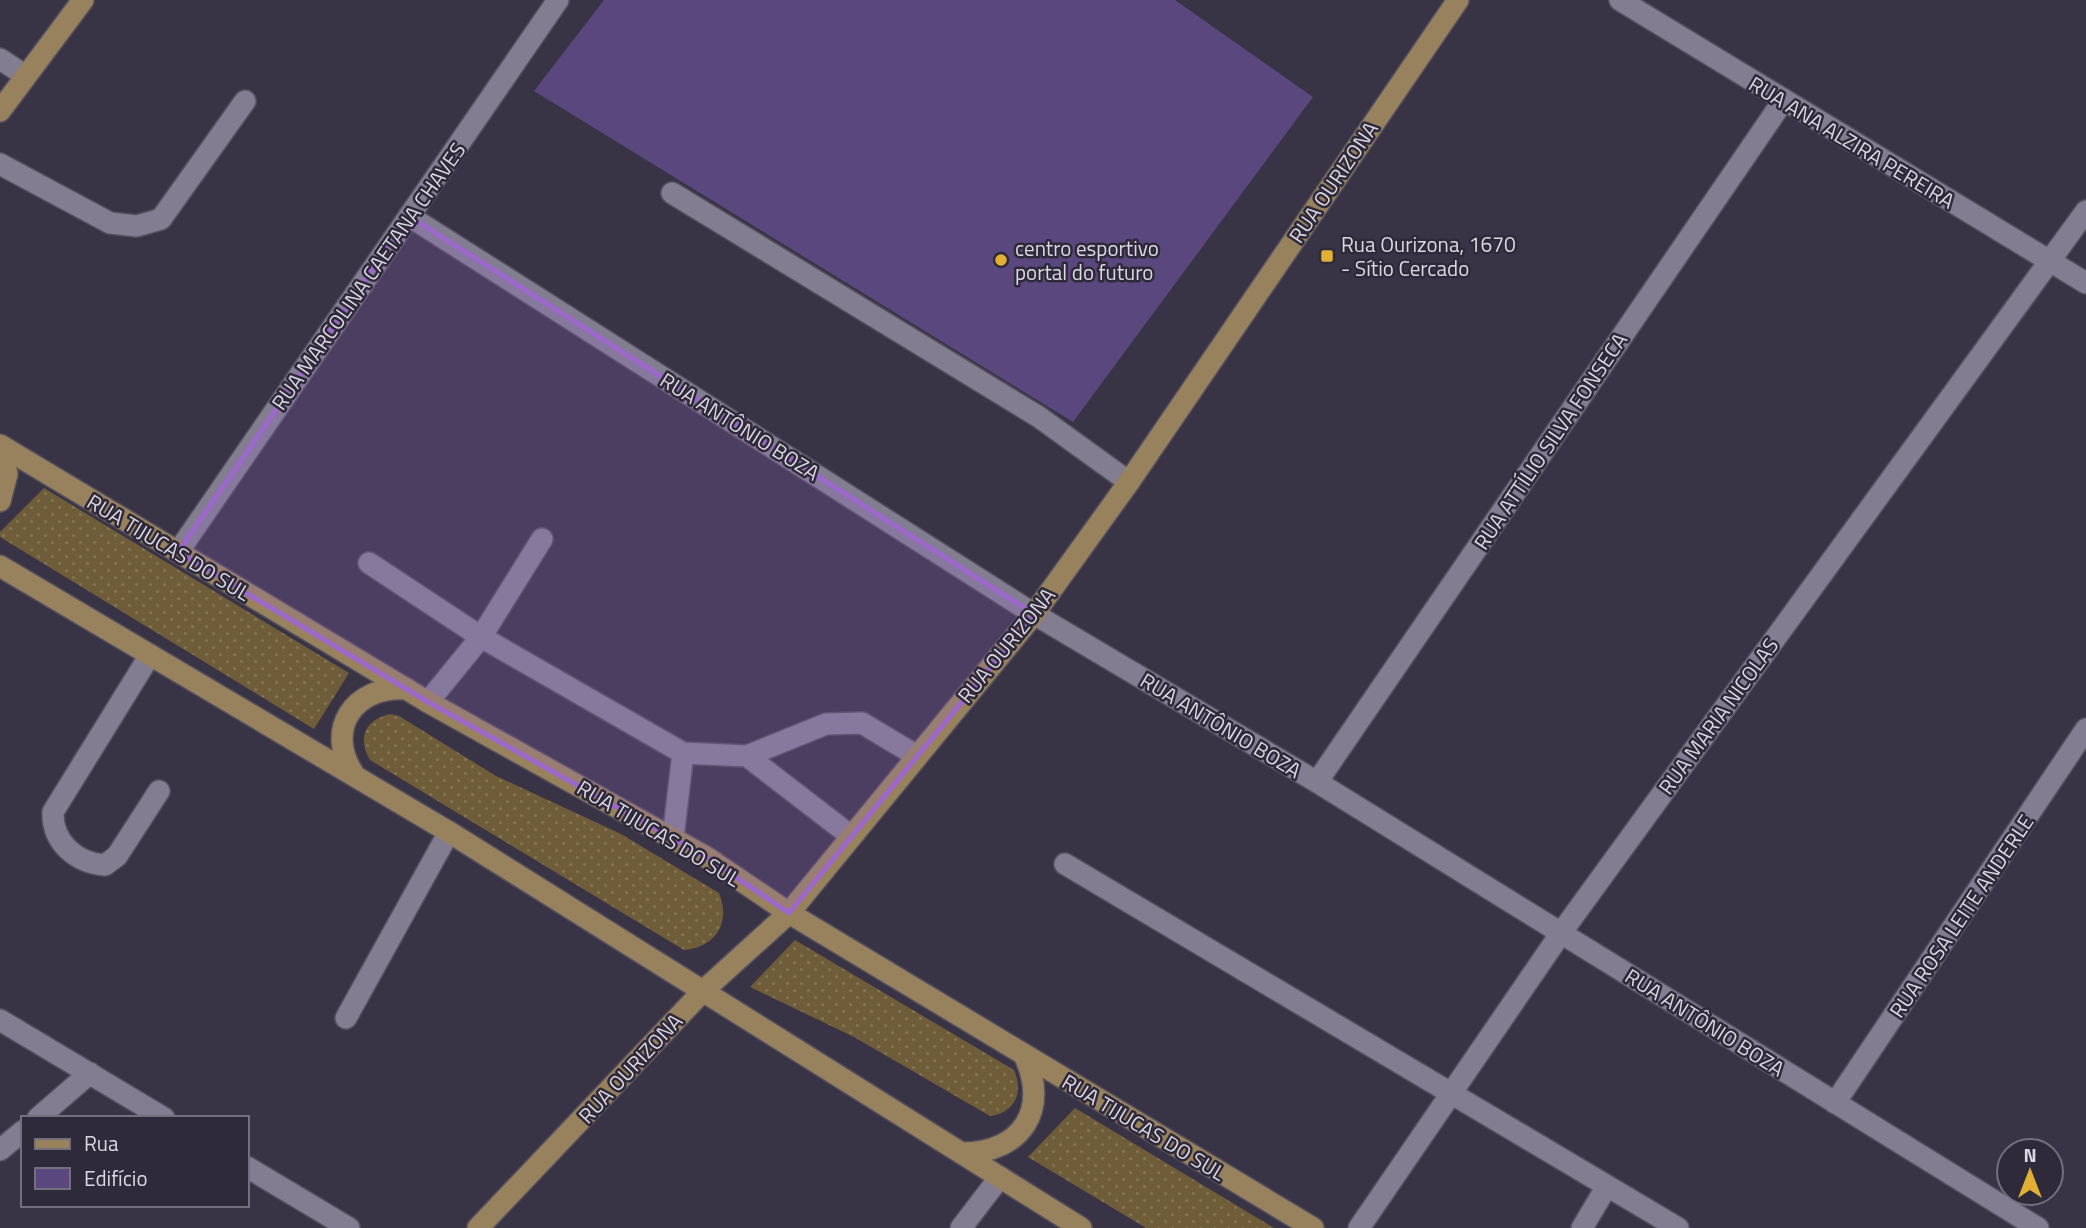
<svg xmlns="http://www.w3.org/2000/svg" width="2086" height="1228" font-family="'Titillium Web',sans-serif">
<style>
.grass{fill:url(#grass-dots)}
.building{fill:#59477e}
.lines{fill:none;stroke-linecap:round;stroke-linejoin:round}
.minor-casing{stroke:#54505e;stroke-width:24}
.major-casing{stroke:#54505e;stroke-width:24}
.minor{stroke:#827d91;stroke-width:21}
.major{stroke:#98825d;stroke-width:21}
.marked{fill:#9c68cb;fill-opacity:0.2;stroke:#9c68cb;stroke-width:5;stroke-linejoin:round}
.poi-dot{fill:#e1af34;stroke:#2f2a3a;stroke-width:2.5}
.labels{text-anchor:middle;dominant-baseline:central;stroke-width:5;stroke-linejoin:round;paint-order:stroke}
.street-label{font-size:21px;fill:#dad7e2;stroke:#2f2a3a}
.poi-label{font-size:21px;fill:#dad7e2;stroke:#2f2a3a;text-anchor:start}
</style>
<defs>
<pattern id="grass-dots" width="8" height="8" patternUnits="userSpaceOnUse" patternTransform="scale(1.75)"><rect width="8" height="8" fill="#6e5d38"/><path d="M2 2h.1M6 6h.1" fill="none" stroke="#827454" stroke-width="1.8" stroke-linecap="round"/></pattern>
</defs>
<rect width="100%" height="100%" fill="#393445"/>
<path class="grass" d="M 44,488 L 349,673 L 314,729 L 0,537 L 0,532 Z
M 390,714 L 399,716 L 496,776 L 621,834 L 719,893 C 731,923 716,947 684,950 L 370,760 C 357,738 365,720 390,714 Z
M 795,940 L 1014,1070 C 1024,1092 1015,1113 990,1116 L 854,1037 L 750,987 Z
M 1075,1108 L 1274,1228 L 1146,1228 L 1028,1157 Z"/>
<path class="building" d="M 604,0 L 1175,0 L 1313,97 L 1073,422 L 534,91 Z"/>
<g class="lines">
<g class="minor-casing">
<path id="minor" d="M 1620,0 L 2086,283
M 0,59 L 26,76
M 0,164 L 110,223 L 137,226 L 161,219 L 245,101
M 672,193 L 1039,417 L 1129,482
M 409,216 L 1034,614 L 1317,782 L 2038,1228
M 178,552 L 558,0
M 369,563 L 481,637 L 683,753 L 747,756 L 826,724 L 862,723 L 917,756
M 150,655 L 53,812 C 52,842 76,863 105,865 L 117,856 L 159,791
M 428,702 L 481,637 L 542,539
M 747,756 L 851,836
M 1317,782 L 1783,101
M 673,838 L 683,753
M 1065,864 L 1678,1228
M 346,1018 L 449,832
M 0,1020 L 164,1118
M 1835,1103 L 2086,729
M 38,1118 L 90,1073
M 0,1150 L 23,1131
M 247,1167 L 349,1228
M 961,1228 L 1000,1177
M 1359,1228 L 1561,933 L 2086,211
M 1582,1228 L 1607,1186"/>
</g>
<g class="major-casing">
<path id="major" d="M 0,111 L 83,0
M 0,445 L 428,702 L 706,857 L 789,913 L 1313,1228
M 0,501 L 7,474 L 0,446
M 0,566 L 449,832 L 1081,1228
M 355,776 C 323,730 354,685 407,689
M 962,1153 C 1022,1153 1050,1109 1024,1055
M 478,1228 L 703,991 L 789,913 L 1034,614 L 1129,482 L 1458,0"/>
</g>
<use href="#minor" class="minor"/>
<use href="#major" class="major"/>
</g>
<path class="marked" d="M 409,216 L 1034,614 L 789,913 L 706,857 L 428,702 L 178,552 Z"/>
<g class="poi-dot">
<rect x="1320" y="249" width="14" height="14" rx="3.5"/>
<circle cx="1001" cy="260" r="7"/>
</g>
<g class="labels">
<g class="street-label">
<text transform="translate(1852 142) rotate(31)">RUA ANA ALZIRA PEREIRA</text>
<text transform="translate(1333 182) rotate(-56)">RUA OURIZONA</text>
<text transform="translate(368 276) rotate(-55)">RUA MARCOLINA CAETANA CHAVES</text>
<text transform="translate(740 426) rotate(32)">RUA ANTÔNIO BOZA</text>
<text transform="translate(1550 441) rotate(-56)">RUA ATTÍLIO SILVA FONSECA</text>
<text transform="translate(169 547) rotate(31)">RUA TIJUCAS DO SUL</text>
<text transform="translate(1006 645) rotate(-51)">RUA OURIZONA</text>
<text transform="translate(1718 716) rotate(-54)">RUA MARIA NICOLAS</text>
<text transform="translate(1221 725) rotate(31)">RUA ANTÔNIO BOZA</text>
<text transform="translate(659 833) rotate(31)">RUA TIJUCAS DO SUL</text>
<text transform="translate(1961 916) rotate(-56)">RUA ROSA LEITE ANDERLE</text>
<text transform="translate(1705 1022) rotate(32)">RUA ANTÔNIO BOZA</text>
<text transform="translate(630 1068) rotate(-47)">RUA OURIZONA</text>
<text transform="translate(1144 1127) rotate(31)">RUA TIJUCAS DO SUL</text>
</g>
<g class="poi-label">
<text x="1341" y="244">Rua Ourizona, 1670<tspan x="1341" dy="24">- Sítio Cercado</tspan></text>
<text x="1015" y="248">centro esportivo<tspan x="1015" dy="24">portal do futuro</tspan></text>
</g>
</g>
<rect x="21" y="1116" width="228" height="91" fill="#2f2a3a" stroke="#736f7d" stroke-width="2"/>
<rect x="35" y="1139" width="35" height="10" fill="#98825d" stroke="#736f7d" stroke-width="2"/>
<text x="84" y="1151" font-size="21" fill="#dad7e2">Rua</text>
<rect x="35" y="1168" width="35" height="21" fill="#59477e" stroke="#736f7d" stroke-width="2"/>
<text x="84" y="1186" font-size="21" fill="#dad7e2">Edifício</text>
<g transform="translate(2030 1172)"><circle r="33" fill="#2f2a3a" stroke="#736f7d" stroke-width="2"/>
<path d="M0-5L12 26L0 18L-12 26Z" fill="#e1af34"/>
<text y="-10" font-size="19" font-weight="bold" text-anchor="middle" fill="#dad7e2">N</text>
</g>
</svg>
